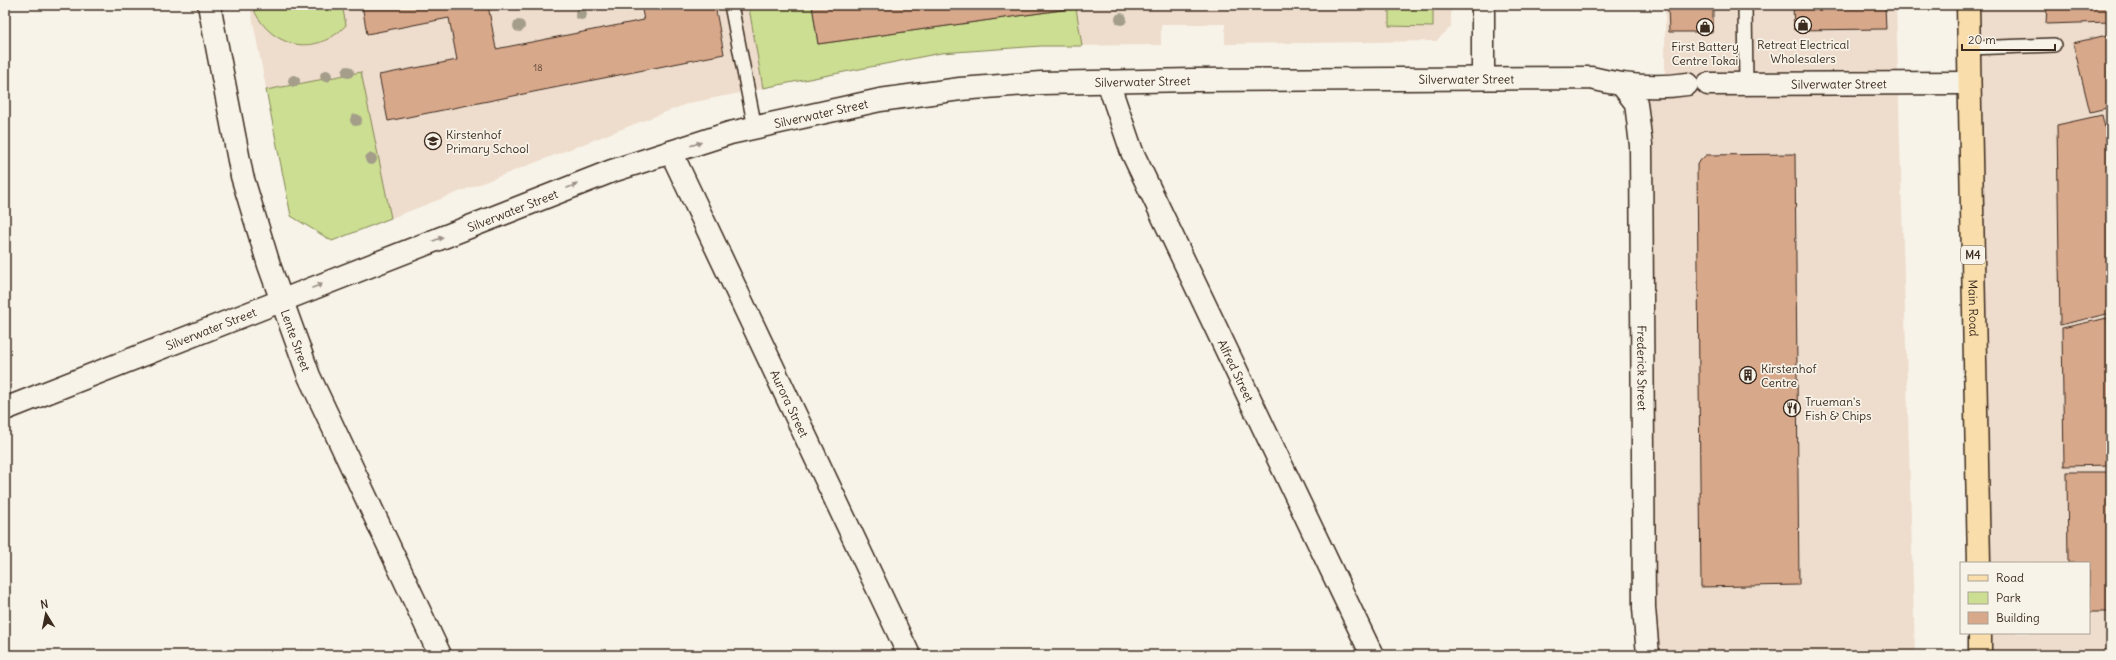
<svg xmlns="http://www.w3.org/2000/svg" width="2116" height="660" font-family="Delius,sans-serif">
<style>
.built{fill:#eedccc}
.green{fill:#ccde92;stroke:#848458}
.building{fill:#d8a88b;stroke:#3b2a1e}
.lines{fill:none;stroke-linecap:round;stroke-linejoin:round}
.service-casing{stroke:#3b2a1e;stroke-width:16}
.minor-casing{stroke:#3b2a1e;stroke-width:25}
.primary-casing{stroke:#3b2a1e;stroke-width:25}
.service{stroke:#f7f3e8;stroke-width:13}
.minor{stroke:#f7f3e8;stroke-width:22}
.primary{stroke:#f9deab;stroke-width:22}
.tree{fill:#a39d89}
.oneway{fill:#998e83}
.labels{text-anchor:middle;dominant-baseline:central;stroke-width:3.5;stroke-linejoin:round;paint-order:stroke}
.number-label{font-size:10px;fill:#624a39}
.shield{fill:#f7f3e8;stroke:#73665b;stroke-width:1}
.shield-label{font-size:11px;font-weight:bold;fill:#3b2a1e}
.poi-label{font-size:12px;fill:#3b2a1e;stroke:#f7f3e8;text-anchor:start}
.street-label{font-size:12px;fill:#3b2a1e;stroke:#f7f3e8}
</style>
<rect width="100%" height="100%" fill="#f7f3e8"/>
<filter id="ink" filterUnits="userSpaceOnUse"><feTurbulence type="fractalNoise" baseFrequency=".025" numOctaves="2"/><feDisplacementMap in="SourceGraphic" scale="8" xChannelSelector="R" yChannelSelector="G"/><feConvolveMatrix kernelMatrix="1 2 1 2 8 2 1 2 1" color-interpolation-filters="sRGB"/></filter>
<g filter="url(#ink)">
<path class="built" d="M 262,5 L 1451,5 L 1451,27 L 1436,41 L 1225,44 L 1225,24 L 1161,24 L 1161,45 L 1041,46 L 941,53 L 689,103 L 332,241 L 291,216 L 251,11 L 262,9 Z
M 1665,5 L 1896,5 L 1915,655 L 1648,655 L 1641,145 L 1622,85 L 1665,87 Z
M 1968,5 L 2111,5 L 2111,655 L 1980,655 L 1980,633 L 2089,633 L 2089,563 L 1979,563 Z"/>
<path class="green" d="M 262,5 L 342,5 L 346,25 C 317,57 272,49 254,10 L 262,9 Z
M 758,5 L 812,5 L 818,44 L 1076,8 L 1082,46 L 1041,46 L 941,53 L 763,88 L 749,8 L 758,7 Z
M 1389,5 L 1433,5 L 1433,27 L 1389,26 Z
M 361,72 L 391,218 L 332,241 L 291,216 L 266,90 Z"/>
<path class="building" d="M 362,5 L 488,5 L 496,49 L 644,20 L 641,5 L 715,5 L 724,54 L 388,121 L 379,75 L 457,60 L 449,18 L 367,34 Z
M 812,5 L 1075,5 L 1076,8 L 818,44 Z
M 1668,5 L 1713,5 L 1713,32 L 1669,32 Z
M 1793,5 L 1885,5 L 1886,29 L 1794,30 Z
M 2047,5 L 2111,5 L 2111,22 L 2046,24 Z
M 2111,34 L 2111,107 L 2090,112 L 2073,43 Z
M 2111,114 L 2111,134 L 2106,115 Z
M 2102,115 L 2111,153 L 2111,313 L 2060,325 L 2057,125 Z
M 1795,154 L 1799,585 L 1701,587 L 1697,164 L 1706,155 Z
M 2107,318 L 2111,337 L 2111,465 L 2064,466 L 2062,328 Z
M 2067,472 L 2111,472 L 2111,612 L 2089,612 L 2089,563 L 2068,563 Z"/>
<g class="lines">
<g class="service-casing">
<path id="service" d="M 731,5 L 755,128
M 1745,5 L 1746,84
M 1969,48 L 2054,45"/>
</g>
<g class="minor-casing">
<g id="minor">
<path id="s1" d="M 209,5 L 242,176 L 269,265 L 309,376 L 440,655"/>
<path d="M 1483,5 L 1483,78"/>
<path id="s2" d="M 1108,82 L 1132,152 L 1372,655"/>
<path id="s3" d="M 1708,84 L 1969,83"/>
<path id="s4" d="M 1622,85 L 1636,103 L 1641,145 L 1644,608 L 1648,655"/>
<path id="s5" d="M 671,152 L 909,655"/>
<path id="s6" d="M 5,409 L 612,171 L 730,133 L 880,100 L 960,89 L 1041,83 L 1193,80 L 1591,78 C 1623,86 1654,89 1687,84"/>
</g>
</g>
<g class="primary-casing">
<g id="primary">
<path id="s7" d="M 1968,5 L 1979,563"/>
<path d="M 1980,633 L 1980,655"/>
</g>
</g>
<use href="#service" class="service"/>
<use href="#minor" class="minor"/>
<use href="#primary" class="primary"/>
</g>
<g class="tree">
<circle cx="581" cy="14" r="6"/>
<circle cx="1121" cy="19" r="6"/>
<circle cx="519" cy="26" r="6"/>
<circle cx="348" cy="72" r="6"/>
<circle cx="326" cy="76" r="6"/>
<circle cx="294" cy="81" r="6"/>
<circle cx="356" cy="120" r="6"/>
<circle cx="371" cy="159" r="6"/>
</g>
<defs><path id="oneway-solid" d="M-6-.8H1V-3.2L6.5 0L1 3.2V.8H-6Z"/></defs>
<g class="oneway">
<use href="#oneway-solid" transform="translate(696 144) rotate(-18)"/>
<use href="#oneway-solid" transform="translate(572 186) rotate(-21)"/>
<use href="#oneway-solid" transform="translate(438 239) rotate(-21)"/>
<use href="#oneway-solid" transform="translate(317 286) rotate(-21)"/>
</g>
</g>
<defs>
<g id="shop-ring" transform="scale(0.9)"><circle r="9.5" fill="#f7f3e8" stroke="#3b2a1e" stroke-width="1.5"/><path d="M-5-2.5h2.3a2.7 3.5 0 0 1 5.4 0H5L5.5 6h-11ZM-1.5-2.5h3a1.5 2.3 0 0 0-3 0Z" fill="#3b2a1e"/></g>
<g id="school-ring" transform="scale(0.9)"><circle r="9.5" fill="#f7f3e8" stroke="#3b2a1e" stroke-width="1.5"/><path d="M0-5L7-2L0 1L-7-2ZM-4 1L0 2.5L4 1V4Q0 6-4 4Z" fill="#3b2a1e"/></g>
<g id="building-ring" transform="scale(0.9)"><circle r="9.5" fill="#f7f3e8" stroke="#3b2a1e" stroke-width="1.5"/><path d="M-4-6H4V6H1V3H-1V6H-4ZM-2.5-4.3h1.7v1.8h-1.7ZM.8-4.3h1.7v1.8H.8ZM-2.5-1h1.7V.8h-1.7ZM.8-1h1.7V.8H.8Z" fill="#3b2a1e"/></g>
<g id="restaurant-ring" transform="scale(0.9)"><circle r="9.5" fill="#f7f3e8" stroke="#3b2a1e" stroke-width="1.5"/><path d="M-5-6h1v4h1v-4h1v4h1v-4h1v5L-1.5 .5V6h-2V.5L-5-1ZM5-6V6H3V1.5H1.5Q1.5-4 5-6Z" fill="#3b2a1e"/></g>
</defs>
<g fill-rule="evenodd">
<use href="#shop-ring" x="1803" y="25"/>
<use href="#shop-ring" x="1705" y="27"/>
<use href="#school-ring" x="433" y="141"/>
<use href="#building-ring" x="1748" y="375"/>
<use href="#restaurant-ring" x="1792" y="408"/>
</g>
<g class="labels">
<g class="number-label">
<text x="538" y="67">18</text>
</g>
<rect class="shield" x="1961" y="246" width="24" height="18" rx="3"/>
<g class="shield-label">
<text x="1973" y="255">M4</text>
</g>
<g class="poi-label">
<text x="1803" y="44" text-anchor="middle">Retreat Electrical<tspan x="1803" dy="14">Wholesalers</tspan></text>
<text x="1705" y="46" text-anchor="middle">First Battery<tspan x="1705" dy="14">Centre Tokai</tspan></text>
<text x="446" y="134">Kirstenhof<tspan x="446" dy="14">Primary School</tspan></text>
<text x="1761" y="368">Kirstenhof<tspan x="1761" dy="14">Centre</tspan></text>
<text x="1805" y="401">Trueman's<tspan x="1805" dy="14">Fish &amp; Chips</tspan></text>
</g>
<g class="street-label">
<text stroke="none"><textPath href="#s6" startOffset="1517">Silverwater Street</textPath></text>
<text stroke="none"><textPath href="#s6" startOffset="1193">Silverwater Street</textPath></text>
<text stroke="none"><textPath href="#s3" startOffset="131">Silverwater Street</textPath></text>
<text stroke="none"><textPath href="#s6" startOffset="869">Silverwater Street</textPath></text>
<text stroke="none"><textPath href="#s6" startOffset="545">Silverwater Street</textPath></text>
<text stroke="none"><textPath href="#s7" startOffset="303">Main Road</textPath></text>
<text stroke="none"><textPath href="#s6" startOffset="221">Silverwater Street</textPath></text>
<text stroke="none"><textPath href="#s1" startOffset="347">Lente Street</textPath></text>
<text stroke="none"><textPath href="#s4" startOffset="288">Frederick Street</textPath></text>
<text stroke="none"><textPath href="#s2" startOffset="316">Alfred Street</textPath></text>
<text stroke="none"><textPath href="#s5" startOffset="278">Aurora Street</textPath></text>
</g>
</g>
<rect width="2116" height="660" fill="none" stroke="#f7f3e8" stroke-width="20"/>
<rect x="10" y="10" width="2096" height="640" fill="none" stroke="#3b2a1e" stroke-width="1.5" filter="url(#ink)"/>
<rect x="1960" y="562" width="130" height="72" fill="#f7f3e8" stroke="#aca397"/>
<rect x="1968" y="575" width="20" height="6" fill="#f9deab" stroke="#aca397"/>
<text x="1996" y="582" font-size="12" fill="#3b2a1e">Road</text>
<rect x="1968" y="592" width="20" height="12" fill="#ccde92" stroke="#aca397"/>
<text x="1996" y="602" font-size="12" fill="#3b2a1e">Park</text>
<rect x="1968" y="612" width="20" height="12" fill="#d8a88b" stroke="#aca397"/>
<text x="1996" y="622" font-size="12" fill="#3b2a1e">Building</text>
<g transform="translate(46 614) rotate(350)" stroke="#f7f3e8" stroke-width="3" paint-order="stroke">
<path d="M0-3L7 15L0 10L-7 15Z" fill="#3b2a1e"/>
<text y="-6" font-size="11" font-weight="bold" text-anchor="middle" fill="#3b2a1e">N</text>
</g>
<path d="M1962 44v6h93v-6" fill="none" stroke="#3b2a1e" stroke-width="2"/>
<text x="1968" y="44" font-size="12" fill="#3b2a1e" stroke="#f7f3e8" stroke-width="3" paint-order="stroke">20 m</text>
</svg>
